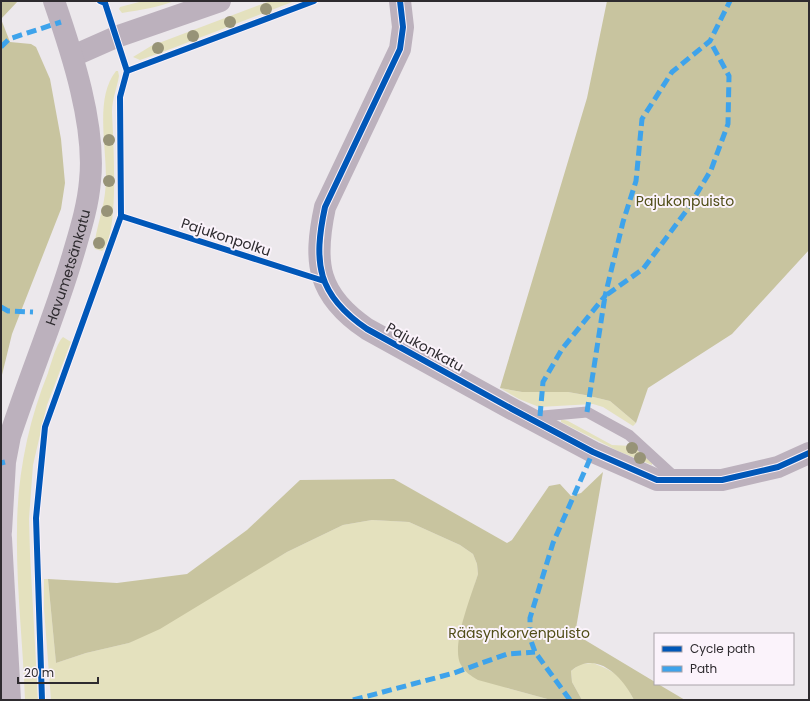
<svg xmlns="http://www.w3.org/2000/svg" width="810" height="701" font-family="Poppins,sans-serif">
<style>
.green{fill:#e4e1be}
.forest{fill:#c8c49f}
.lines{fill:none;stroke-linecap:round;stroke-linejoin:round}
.service{stroke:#bcb1bd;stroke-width:11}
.minor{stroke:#bcb1bd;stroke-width:22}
.tertiary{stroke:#bcb1bd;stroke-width:22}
.quiet{stroke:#3ea3eb;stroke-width:5;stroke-dasharray:10 5;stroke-linecap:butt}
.cycleway-casing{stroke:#fbf3fb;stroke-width:8}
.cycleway{stroke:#0057b8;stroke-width:6}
.tree{fill:#979377}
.labels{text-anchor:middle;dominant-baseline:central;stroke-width:4;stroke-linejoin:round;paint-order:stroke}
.park-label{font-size:14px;fill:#514e18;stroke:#fbf3fb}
.street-label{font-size:14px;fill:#2e2b2f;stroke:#fbf3fb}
</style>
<rect width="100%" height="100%" fill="#ece8ec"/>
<path class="green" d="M 143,1 L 175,1 C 158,7 141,10 122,13 L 119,9 L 120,7 Z
M 270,1 L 295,1 L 160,53 L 140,60 L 133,57 L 151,46 Z
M 116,71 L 118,71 L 119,76 C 117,88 112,99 112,112 C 113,136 120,237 102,251 L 95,249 L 94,247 C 96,229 103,211 105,193 C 110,156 92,101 116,71 Z
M 63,337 L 71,342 L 47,405 L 33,465 L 29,519 L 30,554 L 38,700 L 25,700 C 23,643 16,586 17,530 C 17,477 28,422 48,373 C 51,364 57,342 63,337 Z
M 500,388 L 522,392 L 568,392 L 585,395 L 610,401 L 636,423 L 633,426 L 603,407 L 593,404 L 539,407 L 519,399 Z
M 561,419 L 568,421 L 612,445 L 632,446 L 652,462 L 652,465 L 618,451 L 561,422 Z
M 372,520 L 409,522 L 460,545 L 473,554 L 477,564 L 478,574 L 459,637 L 507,688 L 551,700 L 51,700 L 44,609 L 44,579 L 48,579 L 56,663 L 86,653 L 129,643 L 287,552 L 343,525 Z
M 593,663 C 616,672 623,677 634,700 L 582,700 L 572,682 L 571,671 L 580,664 Z"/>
<path class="forest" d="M 1,1 L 18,1 L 1,19 L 10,42 L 31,44 L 36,47 L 50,79 L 61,139 L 65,183 L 61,209 L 12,334 L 1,379 Z
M 607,1 L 809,1 L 809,250 L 732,334 L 648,388 L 636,423 L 610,401 L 585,395 L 568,392 L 522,392 L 500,388 L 587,98 Z
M 603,472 L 575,634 L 655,682 L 655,684 L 658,684 L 685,700 L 634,700 C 623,677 596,649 571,671 L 572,682 L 582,700 L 551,700 L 478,680 C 471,676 465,672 461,665 C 450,647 472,594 478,574 L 477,564 L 473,554 L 460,545 L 409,522 L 372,520 L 343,525 L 287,552 L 160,629 L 129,643 L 86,653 L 56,663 L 48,579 L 117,583 L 187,574 L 247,530 L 300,480 L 394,479 L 507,543 L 512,540 L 549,486 L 560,484 L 571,496 L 581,493 Z"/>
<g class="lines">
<path class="service" d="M 532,417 L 587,412 L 629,435 L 677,479"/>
<path class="minor" d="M 400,1 L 403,27 L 400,49 L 325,207 C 313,263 317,295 367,329 L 512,409 L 593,452 L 657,480 L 722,480 L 778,467 L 809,453"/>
<g class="tertiary">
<path d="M 73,56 L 116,37 L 220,1"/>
<path id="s1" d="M 1,531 L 5,462 L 10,436 C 30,375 55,316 73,255 C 80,231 88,206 90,181 C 96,126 72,53 54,1"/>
<path d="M 1,538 L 10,700"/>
</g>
<path class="quiet" d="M 1,47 L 9,39 L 61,22
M 1,307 L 8,311 L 33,312
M 587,412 L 605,296 L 643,269 L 687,210 L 711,170 L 728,124 L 729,76 L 710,41
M 540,416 L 543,382 L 562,349 L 605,296 L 623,222 L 636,181 L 642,119 L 672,72 L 710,41 L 730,1
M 1,463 L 5,462
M 353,700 L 454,673 L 507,654 L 535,652
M 570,700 L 535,652 L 530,638 L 530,618 L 553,543 L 593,452"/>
<g class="cycleway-casing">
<path id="cycleway" d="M 400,1 L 403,27 L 400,49 L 325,207 C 313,263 317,295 367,329 L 512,409 L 593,452 L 657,480 L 722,480 L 778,467 L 809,453
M 127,71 L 314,1
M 121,216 L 324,281
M 42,700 L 36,518 L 45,427 L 121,216 L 120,97 L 127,71 L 105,3 L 100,1"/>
</g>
<use href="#cycleway" class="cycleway"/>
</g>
<g class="tree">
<circle cx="266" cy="9" r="6"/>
<circle cx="230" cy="22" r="6"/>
<circle cx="193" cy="36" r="6"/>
<circle cx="158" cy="48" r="6"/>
<circle cx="109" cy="140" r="6"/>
<circle cx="109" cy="181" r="6"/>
<circle cx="107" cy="211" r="6"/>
<circle cx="99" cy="243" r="6"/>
<circle cx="632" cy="448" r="6"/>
<circle cx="640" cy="458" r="6"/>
</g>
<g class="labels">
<g class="park-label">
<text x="685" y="201">Pajukonpuisto</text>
<text x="519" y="633">Rääsynkorvenpuisto</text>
</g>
<g class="street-label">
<text transform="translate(226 237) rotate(18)">Pajukonpolku</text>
<text stroke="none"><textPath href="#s1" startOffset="274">Havumetsänkatu</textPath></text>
<text transform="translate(425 347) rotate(29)">Pajukonkatu</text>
</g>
</g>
<rect width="810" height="701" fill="none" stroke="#2e2b2f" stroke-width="4"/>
<rect x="654" y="633" width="140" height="52" fill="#fbf3fb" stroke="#a9a3a9"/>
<rect x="662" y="646" width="20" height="6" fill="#0057b8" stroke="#a9a3a9"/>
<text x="690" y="653" font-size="12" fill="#2e2b2f">Cycle path</text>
<rect x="662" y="666" width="20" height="6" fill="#3ea3eb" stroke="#a9a3a9"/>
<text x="690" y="673" font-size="12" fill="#2e2b2f">Path</text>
<path d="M18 677v6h80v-6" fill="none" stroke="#2e2b2f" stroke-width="2"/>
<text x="24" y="677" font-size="12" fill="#2e2b2f" stroke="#fbf3fb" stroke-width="3" paint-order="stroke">20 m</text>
</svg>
